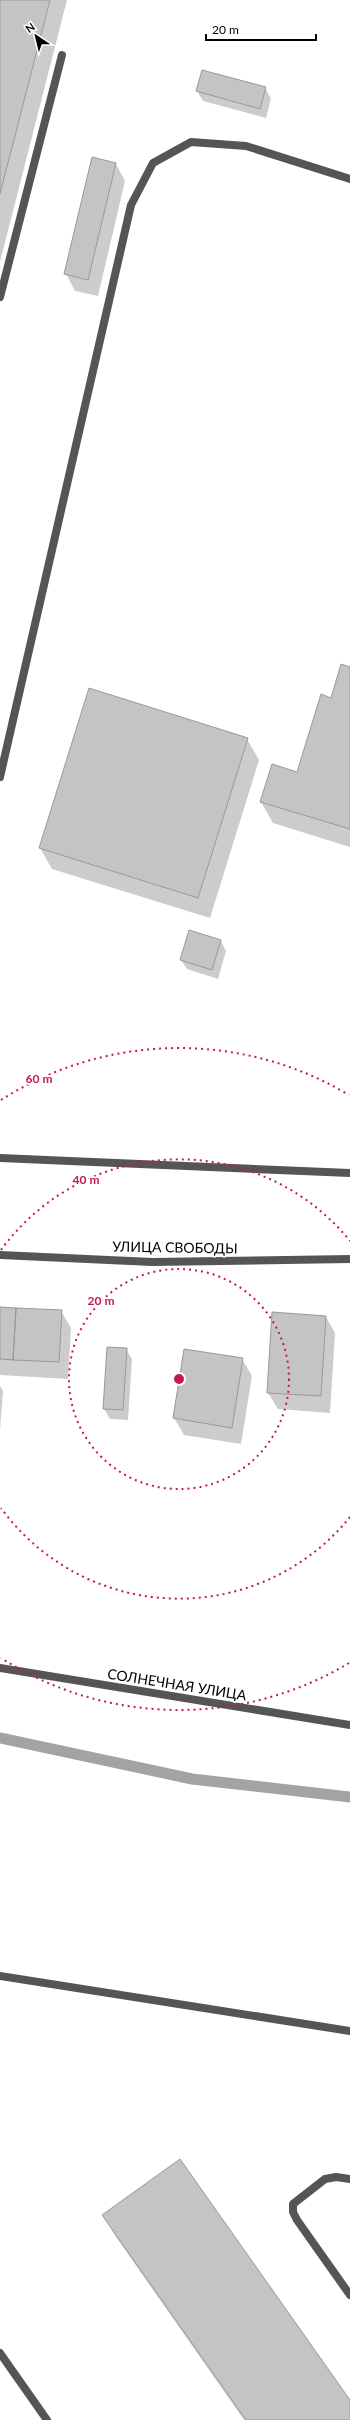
<svg xmlns="http://www.w3.org/2000/svg" width="350" height="2420" font-family="Lato,sans-serif">
<style>
.shadow{fill:#0003}
.lines{fill:none;stroke-linecap:round;stroke-linejoin:round}
.stream{stroke:#a3a3a3;stroke-width:11}
.building{fill:#c4c4c4;stroke:#999}
.service{stroke:#555;stroke-width:8}
.minor{stroke:#555;stroke-width:8}
.ring{fill:none;stroke:#c2185b;stroke-width:2;stroke-dasharray:2 4}
.labels{text-anchor:middle;dominant-baseline:central;stroke-width:3.5;stroke-linejoin:round;paint-order:stroke}
.street-label{font-size:14px;fill:#000;stroke:#fff}
.centre{fill:#c2185b;stroke:#fff;stroke-width:2}
.ring-label{font-size:12px;text-anchor:middle;font-weight:bold;fill:#c2185b;stroke:#fff;stroke-width:3.5;stroke-linejoin:round;paint-order:stroke}
</style>
<rect width="100%" height="100%" fill="#fff"/>
<path class="shadow" d="M 0,0 L 67,0 L 0,262 Z
M 203,71 L 265,88 L 271,98 L 266,118 L 203,101 L 197,91 Z
M 116,164 L 125,181 L 98,296 L 75,291 L 66,274 Z
M 350,668 L 350,847 L 273,823 L 261,802 L 298,773 L 331,699 Z
M 247,739 L 259,760 L 210,918 L 52,869 L 40,848 Z
M 221,941 L 226,951 L 218,979 L 187,969 L 181,960 Z
M 0,1308 L 61,1311 L 71,1328 L 68,1379 L 0,1375 Z
M 326,1317 L 335,1333 L 330,1413 L 278,1409 L 268,1393 Z
M 126,1349 L 132,1359 L 128,1420 L 110,1419 L 104,1409 Z
M 185,1350 L 242,1359 L 252,1376 L 241,1444 L 184,1435 L 174,1418 Z
M 0,1386 L 3,1391 L 0,1430 Z
M 103,2215 L 350,2402 L 350,2420 L 244,2420 L 116,2237 Z"/>
<g class="lines">
<path class="stream" d="M 0,1738 L 192,1779 L 350,1797"/>
</g>
<path class="building" d="M 0,0 L 50,0 L 0,194 Z
M 202,70 L 266,87 L 260,109 L 196,91 Z
M 92,157 L 116,163 L 88,280 L 64,274 Z
M 341,664 L 350,667 L 350,829 L 260,802 L 272,764 L 297,772 L 321,694 L 331,698 Z
M 89,688 L 248,738 L 198,898 L 39,848 Z
M 189,930 L 221,940 L 212,970 L 180,960 Z
M 0,1307 L 16,1308 L 13,1360 L 0,1359 Z
M 16,1308 L 62,1310 L 59,1362 L 13,1360 Z
M 272,1312 L 326,1316 L 321,1396 L 267,1393 Z
M 107,1347 L 127,1348 L 123,1410 L 103,1409 Z
M 184,1349 L 243,1358 L 232,1428 L 173,1418 Z
M 180,2159 L 350,2400 L 350,2420 L 246,2420 L 102,2215 Z"/>
<g class="lines">
<path class="service" d="M 0,297 L 62,55
M 0,777 L 131,205 L 153,163 L 191,142 L 246,146 L 350,179
M 0,1158 L 350,1173
M 0,1976 L 350,2031
M 350,2179 L 336,2177 L 325,2179 L 293,2204 L 293,2212 L 297,2220 L 350,2295
M 0,2353 L 47,2420"/>
<path class="minor" d="M 0,1255 L 152,1262 L 350,1259
M 0,1668 L 350,1725"/>
</g>
<g class="ring">
<circle cx="179" cy="1379" r="110"/>
<path d="M350 1517A220 220 0 0 1 1 1508M1 1250A220 220 0 0 1 350 1241"/>
<path d="M349 1663A331 331 0 0 1 1 1658M1 1100A331 331 0 0 1 349 1095"/>
</g>
<g class="labels">
<g class="street-label">
<text transform="translate(175 1247) rotate(1)">УЛИЦА СВОБОДЫ</text>
<text transform="translate(177 1684) rotate(9)">СОЛНЕЧНАЯ УЛИЦА</text>
</g>
</g>
<circle cx="179" cy="1379" r="6" class="centre"/>
<g class="ring-label">
<text x="39" y="1083">60 m</text>
<text x="86" y="1184">40 m</text>
<text x="101" y="1305">20 m</text>
</g>
<g transform="translate(36 36) rotate(325)" stroke="#ffffff" stroke-width="3" paint-order="stroke">
<path d="M0-3L7 15L0 10L-7 15Z" fill="#000000"/>
<text y="-6" font-size="11" font-weight="bold" text-anchor="middle" fill="#000000">N</text>
</g>
<path d="M206 34v6h110v-6" fill="none" stroke="#000000" stroke-width="2"/>
<text x="212" y="34" font-size="12" fill="#000000" stroke="#ffffff" stroke-width="3" paint-order="stroke">20 m</text>
</svg>
